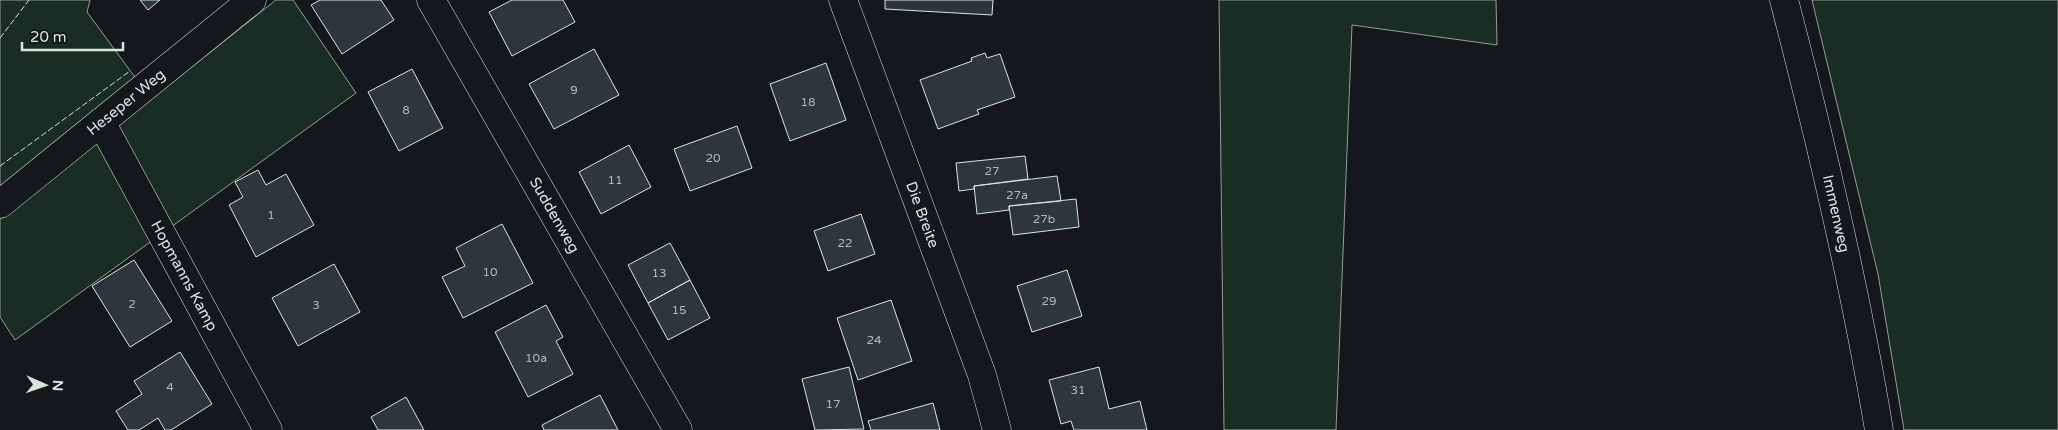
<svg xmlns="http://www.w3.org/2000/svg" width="2058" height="430" font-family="'Varela Round',sans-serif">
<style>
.green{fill:#1a2d24;stroke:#939e99}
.building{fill:#2c363c;stroke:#d8e6dc}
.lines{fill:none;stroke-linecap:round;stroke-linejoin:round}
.street-casing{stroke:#d8e6dc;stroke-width:29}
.secondary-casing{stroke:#d8e6dc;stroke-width:29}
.street{stroke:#14181c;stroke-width:28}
.secondary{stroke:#14181c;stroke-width:28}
.fence{stroke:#d8e6dc;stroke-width:1;stroke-dasharray:6 2.5;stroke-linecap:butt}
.labels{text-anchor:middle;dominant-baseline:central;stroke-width:4;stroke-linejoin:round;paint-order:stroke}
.number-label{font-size:12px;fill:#adbab4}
.street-label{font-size:15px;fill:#d8e6dc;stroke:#14181c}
</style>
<rect width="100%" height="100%" fill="#14181c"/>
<path class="green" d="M 0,0 L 90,0 L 87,12 L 151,99 L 276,0 L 293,0 L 356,93 L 15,340 L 0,317 Z
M 1219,0 L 1496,0 L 1497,45 L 1352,25 L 1336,430 L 1224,430 Z
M 1812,0 L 2058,0 L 2058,430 L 1904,430 L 1878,274 Z"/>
<path class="building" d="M 140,0 L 160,0 L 148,10 Z
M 320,0 L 381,0 L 394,20 L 342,54 L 311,5 Z
M 512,0 L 563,0 L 575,22 L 512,56 L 489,12 Z
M 885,0 L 993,0 L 992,15 L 885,9 Z
M 594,49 L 619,95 L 554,129 L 529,84 Z
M 985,53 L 987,58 L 1000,54 L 1015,97 L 977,110 L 979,114 L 938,129 L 920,80 L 972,61 L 971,58 Z
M 826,63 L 846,120 L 790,141 L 770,84 Z
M 412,69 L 443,128 L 399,151 L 368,92 Z
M 737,126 L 752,168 L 690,191 L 674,149 Z
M 629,145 L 651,187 L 601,214 L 579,172 Z
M 1025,156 L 1028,179 L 974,186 L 974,189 L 959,191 L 956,163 Z
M 258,170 L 266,185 L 286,174 L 314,225 L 256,257 L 229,205 L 243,197 L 235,182 Z
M 1057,176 L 1061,201 L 1009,206 L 1009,210 L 977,214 L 974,186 Z
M 1076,199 L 1079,227 L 1013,235 L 1009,206 Z
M 861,214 L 875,254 L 828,271 L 814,231 Z
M 502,224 L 533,283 L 463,318 L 442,277 L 465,266 L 456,248 Z
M 670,243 L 690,280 L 648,303 L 628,265 Z
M 134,260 L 172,321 L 130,347 L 92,286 Z
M 334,264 L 360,312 L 298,346 L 272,298 Z
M 1067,270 L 1082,316 L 1032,332 L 1017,286 Z
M 690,280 L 710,318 L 668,340 L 648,303 Z
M 891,300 L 912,361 L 858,380 L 837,318 Z
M 546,305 L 563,337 L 556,341 L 573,374 L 528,397 L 495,332 Z
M 180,352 L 212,404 L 171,430 L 165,430 L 158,418 L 139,430 L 128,430 L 116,411 L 142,394 L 134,381 Z
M 849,367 L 864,429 L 815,430 L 802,379 Z
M 1099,367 L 1109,409 L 1140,401 L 1147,430 L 1074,430 L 1071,421 L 1061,424 L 1049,380 Z
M 600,395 L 618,430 L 544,430 L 542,425 Z
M 406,397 L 424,430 L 378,430 L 371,417 Z
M 933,403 L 940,430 L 871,430 L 868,421 Z"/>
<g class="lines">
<g class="street-casing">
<g id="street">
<path id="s1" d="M 431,0 L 678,430"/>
<path id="s2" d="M 843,0 L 982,375 L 997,430"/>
<path id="s3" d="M 101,122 L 268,430"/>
<path id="s4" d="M 0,204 L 252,0"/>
</g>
</g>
<g class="secondary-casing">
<g id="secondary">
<path id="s5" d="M 1784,0 C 1821,142 1855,285 1879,430"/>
</g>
</g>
<use href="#street" class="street"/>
<use href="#secondary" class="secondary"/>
<path class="fence" d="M 0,38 L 29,0
M 0,166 L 130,71"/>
</g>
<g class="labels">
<g class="number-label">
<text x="574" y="90">9</text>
<text x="808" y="102">18</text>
<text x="406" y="110">8</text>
<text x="713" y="158">20</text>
<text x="992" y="171">27</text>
<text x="615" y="180">11</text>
<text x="1017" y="195">27a</text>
<text x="271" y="215">1</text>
<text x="1044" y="219">27b</text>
<text x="845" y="243">22</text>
<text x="490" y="272">10</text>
<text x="659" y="273">13</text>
<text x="1049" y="301">29</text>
<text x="132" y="304">2</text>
<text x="316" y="305">3</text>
<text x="679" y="310">15</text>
<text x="874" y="340">24</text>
<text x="536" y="358">10a</text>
<text x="170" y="387">4</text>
<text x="1078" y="390">31</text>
<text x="833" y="404">17</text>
</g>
<g class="street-label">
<text stroke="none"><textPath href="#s4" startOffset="162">Heseper Weg</textPath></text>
<text stroke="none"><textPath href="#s2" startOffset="229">Die Breite</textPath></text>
<text stroke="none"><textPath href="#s5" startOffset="220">Immenweg</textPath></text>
<text stroke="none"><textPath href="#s1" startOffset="248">Suddenweg</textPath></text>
<text stroke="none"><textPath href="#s3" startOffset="175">Hopmanns Kamp</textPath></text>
</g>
</g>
<g transform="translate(45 385) rotate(92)" stroke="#14181c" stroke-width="4" paint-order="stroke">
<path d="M0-4L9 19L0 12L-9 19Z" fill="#d8e6dc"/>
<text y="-8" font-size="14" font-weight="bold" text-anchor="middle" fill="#d8e6dc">N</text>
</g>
<path d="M22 42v8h101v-8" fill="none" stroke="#d8e6dc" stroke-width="2.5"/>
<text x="30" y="42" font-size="15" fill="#d8e6dc" stroke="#14181c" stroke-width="4" paint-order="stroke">20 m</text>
</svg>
